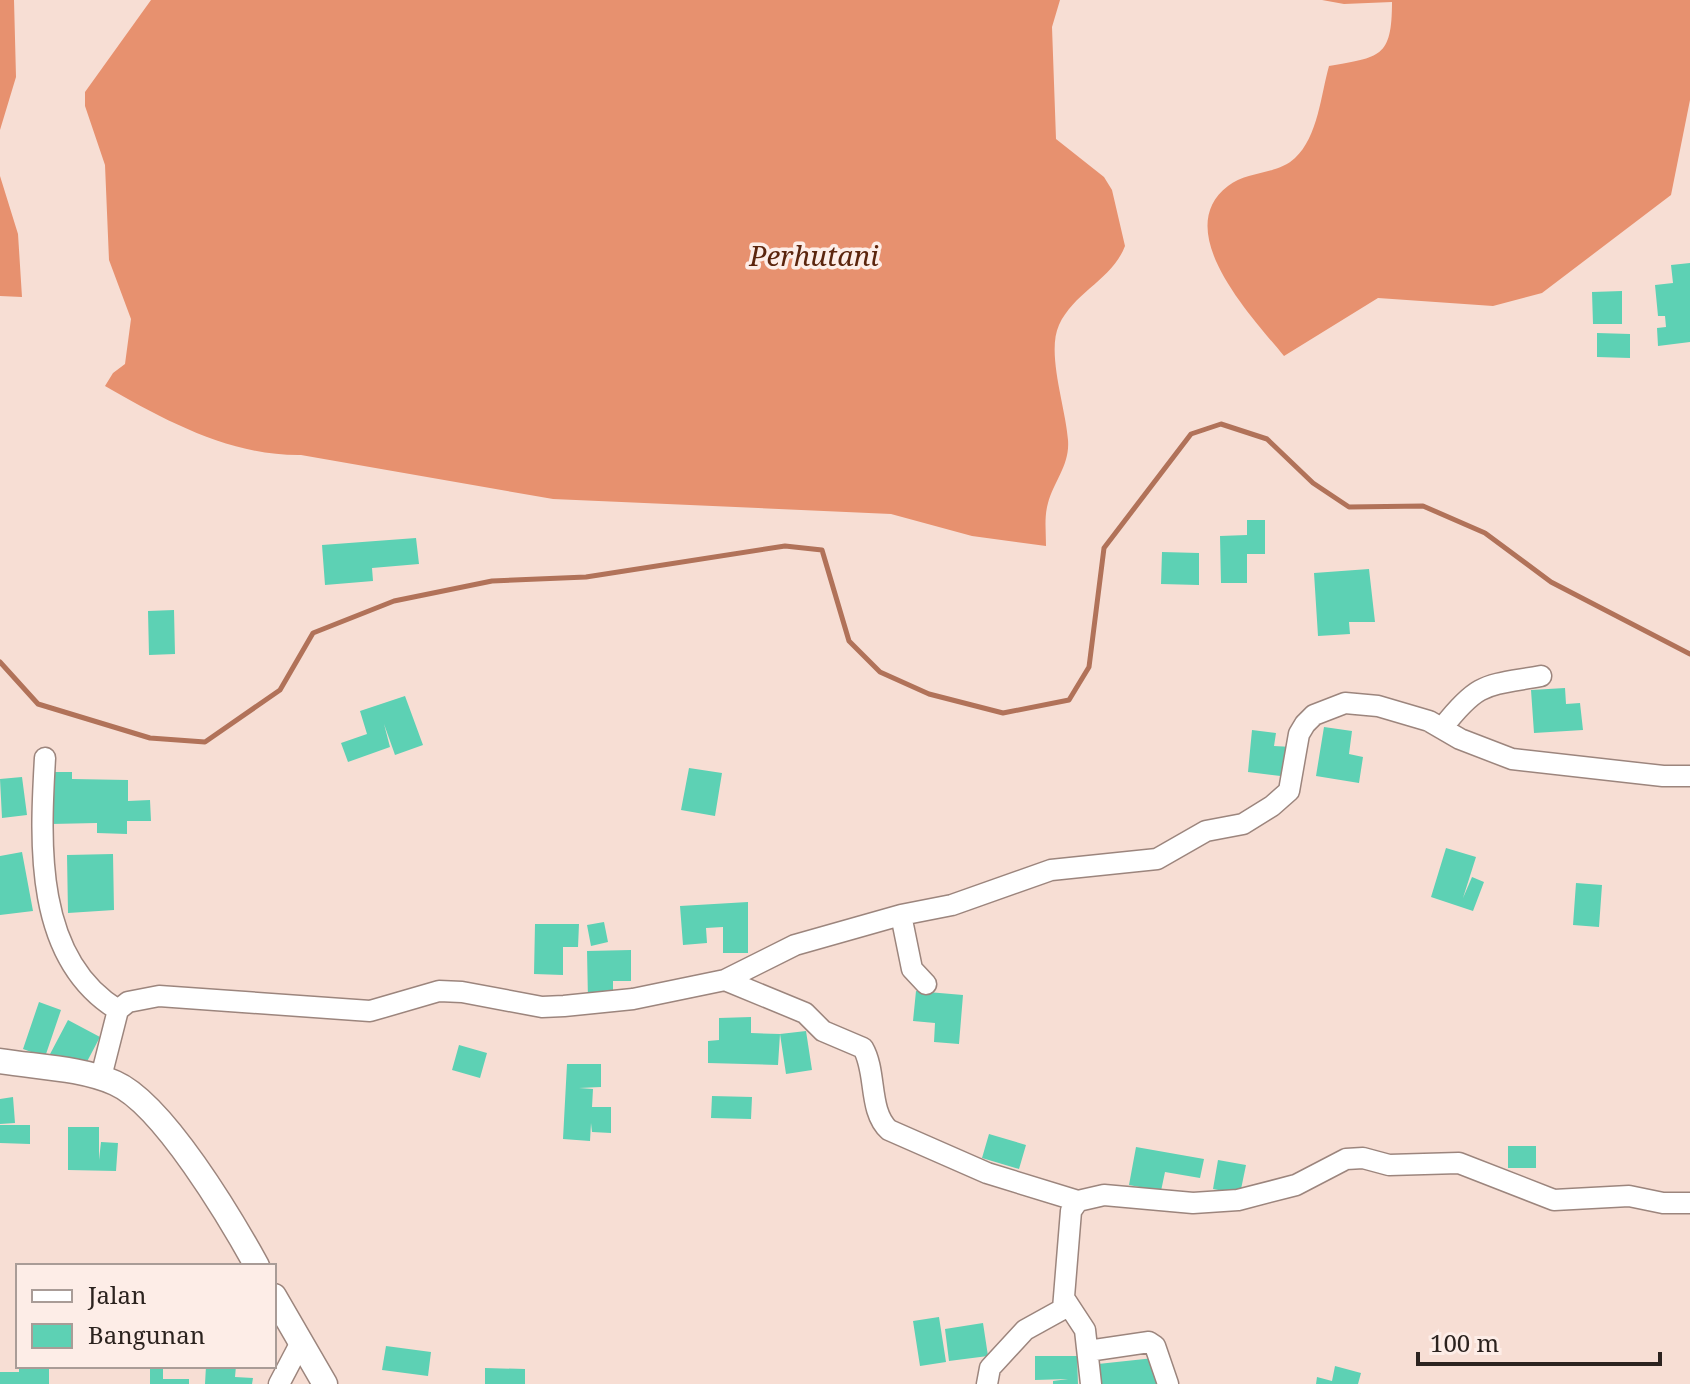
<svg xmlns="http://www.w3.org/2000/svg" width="1690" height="1384" font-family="'Noto Serif',serif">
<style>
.forest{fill:#e7916f}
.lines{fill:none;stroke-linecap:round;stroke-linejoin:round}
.stream{stroke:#b17259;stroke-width:5}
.building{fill:#5dd1b4}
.minor-casing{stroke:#9c857d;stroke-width:23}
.tertiary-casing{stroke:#9c857d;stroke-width:27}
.minor{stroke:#fff;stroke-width:20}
.tertiary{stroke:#fff;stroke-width:24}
.labels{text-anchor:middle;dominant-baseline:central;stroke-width:7;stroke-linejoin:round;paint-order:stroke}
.park-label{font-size:28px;font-style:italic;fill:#5b250d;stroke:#fdede7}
</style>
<rect width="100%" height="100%" fill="#f7ded4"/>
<path class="forest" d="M 0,0 L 14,0 L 16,77 L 0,130 Z
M 151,0 L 1060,0 L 1052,27 L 1056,139 L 1104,177 L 1112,190 L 1125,246 C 1112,280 1075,291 1059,325 C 1046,353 1066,408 1068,440 C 1070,465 1054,481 1048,503 C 1044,517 1046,532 1046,546 L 972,536 L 891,514 L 553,499 L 301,455 C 230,456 164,420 105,386 L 113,373 L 125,364 L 131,319 L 109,260 L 105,165 L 85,106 L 85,92 Z
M 1322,0 L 1690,0 L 1690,100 L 1671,195 L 1542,293 L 1493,306 L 1378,298 L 1284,356 C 1253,318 1169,231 1228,186 C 1247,171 1277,175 1295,158 C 1318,137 1321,94 1329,66 C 1380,57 1392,58 1392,2 L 1344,4 Z
M 0,176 L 18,234 L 22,297 L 0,296 Z"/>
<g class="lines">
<path class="stream" d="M 0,662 L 38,704 L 150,738 L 205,742 L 280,690 L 313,633 L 394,601 L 492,581 L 586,577 L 785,546 L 822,550 L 849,641 L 880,672 L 929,694 L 1003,713 L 1069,700 L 1089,667 L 1104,548 L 1191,434 L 1221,424 L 1267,439 L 1313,483 L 1349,507 L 1423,506 L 1485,533 L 1551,582 L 1690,654"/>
</g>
<path class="building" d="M 1690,263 L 1690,342 L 1658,346 L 1657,328 L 1666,327 L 1665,316 L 1658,316 L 1655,285 L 1673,283 L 1671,265 Z
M 1622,291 L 1622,324 L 1593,324 L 1592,292 Z
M 1597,333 L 1630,334 L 1630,358 L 1597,357 Z
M 1247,520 L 1265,520 L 1265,554 L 1247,554 L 1247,583 L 1221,583 L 1220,536 L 1247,535 Z
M 416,538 L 419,564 L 372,568 L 373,581 L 325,585 L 322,545 Z
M 1162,552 L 1199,553 L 1199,585 L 1161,584 Z
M 1369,569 L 1375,622 L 1349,622 L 1350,634 L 1318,636 L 1314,573 Z
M 174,610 L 175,654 L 149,655 L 148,611 Z
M 1565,688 L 1566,704 L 1580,703 L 1583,730 L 1534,733 L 1531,690 Z
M 405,696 L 423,745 L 395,755 L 384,724 L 390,747 L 348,762 L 341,743 L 367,734 L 360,711 Z
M 1324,727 L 1352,731 L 1349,754 L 1363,757 L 1359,783 L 1316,776 Z
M 1252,730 L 1276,733 L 1274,746 L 1292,747 L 1289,777 L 1248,772 Z
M 689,768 L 722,773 L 715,816 L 681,810 Z
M 50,772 L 72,772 L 72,779 L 128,780 L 128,801 L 150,800 L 151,821 L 127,821 L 127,834 L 97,833 L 97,823 L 51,824 Z
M 22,777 L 27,815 L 2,818 L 0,779 Z
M 1446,848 L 1476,857 L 1463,898 L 1472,877 L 1484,882 L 1473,911 L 1431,897 Z
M 22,852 L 33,911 L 0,915 L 0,856 Z
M 113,854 L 114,910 L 68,913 L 67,855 Z
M 1576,883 L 1602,885 L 1599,927 L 1573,925 Z
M 748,902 L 748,953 L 723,953 L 723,927 L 706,928 L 707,943 L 683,945 L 680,906 Z
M 604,922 L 608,942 L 591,946 L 587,925 Z
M 535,924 L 579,924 L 578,947 L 563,947 L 563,975 L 534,974 Z
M 631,950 L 631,981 L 613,981 L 613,999 L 588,1000 L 587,951 Z
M 916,991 L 963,995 L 959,1044 L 934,1042 L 935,1023 L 913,1021 Z
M 39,1002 L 61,1010 L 45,1057 L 23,1049 Z
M 751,1017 L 751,1033 L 780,1034 L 778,1065 L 708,1063 L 708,1041 L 719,1040 L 719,1018 Z
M 68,1020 L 100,1037 L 81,1073 L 49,1056 Z
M 806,1031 L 812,1070 L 786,1074 L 780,1034 Z
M 459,1045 L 487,1053 L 480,1078 L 452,1070 Z
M 567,1064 L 601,1064 L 601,1087 L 579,1088 L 593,1089 L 592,1107 L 611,1107 L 611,1133 L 592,1132 L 591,1123 L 590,1141 L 563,1139 Z
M 712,1096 L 752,1097 L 751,1119 L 711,1118 Z
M 13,1097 L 15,1123 L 0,1124 L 0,1099 Z
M 0,1125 L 30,1125 L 30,1144 L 0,1143 Z
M 68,1127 L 99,1127 L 99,1160 L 101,1142 L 118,1143 L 116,1171 L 68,1170 Z
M 989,1134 L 1026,1145 L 1019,1169 L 982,1158 Z
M 1508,1146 L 1536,1146 L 1536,1168 L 1508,1168 Z
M 1136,1147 L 1204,1159 L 1200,1178 L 1165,1172 L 1161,1191 L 1129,1185 Z
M 1218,1160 L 1246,1165 L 1240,1194 L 1213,1189 Z
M 939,1317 L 946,1362 L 920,1366 L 913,1321 Z
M 983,1323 L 988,1356 L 949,1361 L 945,1329 Z
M 386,1346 L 431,1352 L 428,1376 L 382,1370 Z
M 1035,1356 L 1077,1356 L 1078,1384 L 1053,1384 L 1053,1381 L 1068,1379 L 1035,1380 Z
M 1154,1358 L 1157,1384 L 1100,1384 L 1098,1364 Z
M 19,1366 L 49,1366 L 49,1384 L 0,1384 L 0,1372 L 19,1372 Z
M 150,1366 L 163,1366 L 163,1379 L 189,1379 L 189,1384 L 150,1384 Z
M 206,1366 L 236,1366 L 235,1377 L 253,1378 L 252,1384 L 205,1384 Z
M 1335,1366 L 1361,1373 L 1358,1384 L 1316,1384 L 1317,1377 L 1332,1381 Z
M 485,1368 L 525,1369 L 525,1384 L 485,1384 Z"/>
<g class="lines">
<g class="minor-casing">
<path id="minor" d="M 1443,727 C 1479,681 1486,686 1541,676
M 45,758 C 40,844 34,959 118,1010
M 901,915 L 912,969 L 926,984
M 725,980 L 805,1013 L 823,1031 L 863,1048 C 877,1072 868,1111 889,1130 L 987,1173 L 1078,1201
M 101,1077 L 118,1010 L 128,1002 L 159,996 L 370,1011 L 439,991 L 462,992 L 542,1007 L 564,1006 L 633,999 L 725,980 L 795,945 L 901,915 L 952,905 L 1051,870 L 1157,859 L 1206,831 L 1243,824 L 1272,806 L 1289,791 L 1299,734 L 1305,724 L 1314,715 L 1345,703 L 1378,706 L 1429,721 L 1460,739 L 1512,759 L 1663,776 L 1690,776
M 1066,1301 L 1085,1330 L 1091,1384
M 1088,1351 L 1149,1342 L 1155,1346 L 1168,1384
M 279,1384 L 300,1344
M 987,1384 L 990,1368 L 1025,1330 L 1063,1309 L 1071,1211 L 1078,1201 L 1104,1195 L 1193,1203 L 1238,1200 L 1296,1185 L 1346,1159 L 1363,1158 L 1389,1165 L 1459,1163 L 1554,1200 L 1629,1196 L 1663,1203 L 1690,1203"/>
</g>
<g class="tertiary-casing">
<path id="tertiary" d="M 0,1061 C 37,1067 81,1068 115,1083 C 163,1104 231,1219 257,1266
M 274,1296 L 325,1384"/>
</g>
<use href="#minor" class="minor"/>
<use href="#tertiary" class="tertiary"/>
</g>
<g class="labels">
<g class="park-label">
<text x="814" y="255">Perhutani</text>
</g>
</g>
<rect x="16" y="1264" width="260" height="104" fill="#fdede7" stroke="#a99c97" stroke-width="2"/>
<rect x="32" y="1290" width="40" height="12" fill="#ffffff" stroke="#a99c97" stroke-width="2"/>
<text x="88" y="1304" font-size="24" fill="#2c231f">Jalan</text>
<rect x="32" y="1324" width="40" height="24" fill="#5dd1b4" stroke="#a99c97" stroke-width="2"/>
<text x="88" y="1344" font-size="24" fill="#2c231f">Bangunan</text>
<path d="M1418 1352v12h242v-12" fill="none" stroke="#2c231f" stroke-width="4"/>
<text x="1430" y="1352" font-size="24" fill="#2c231f" stroke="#fdede7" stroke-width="6" paint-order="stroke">100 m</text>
</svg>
